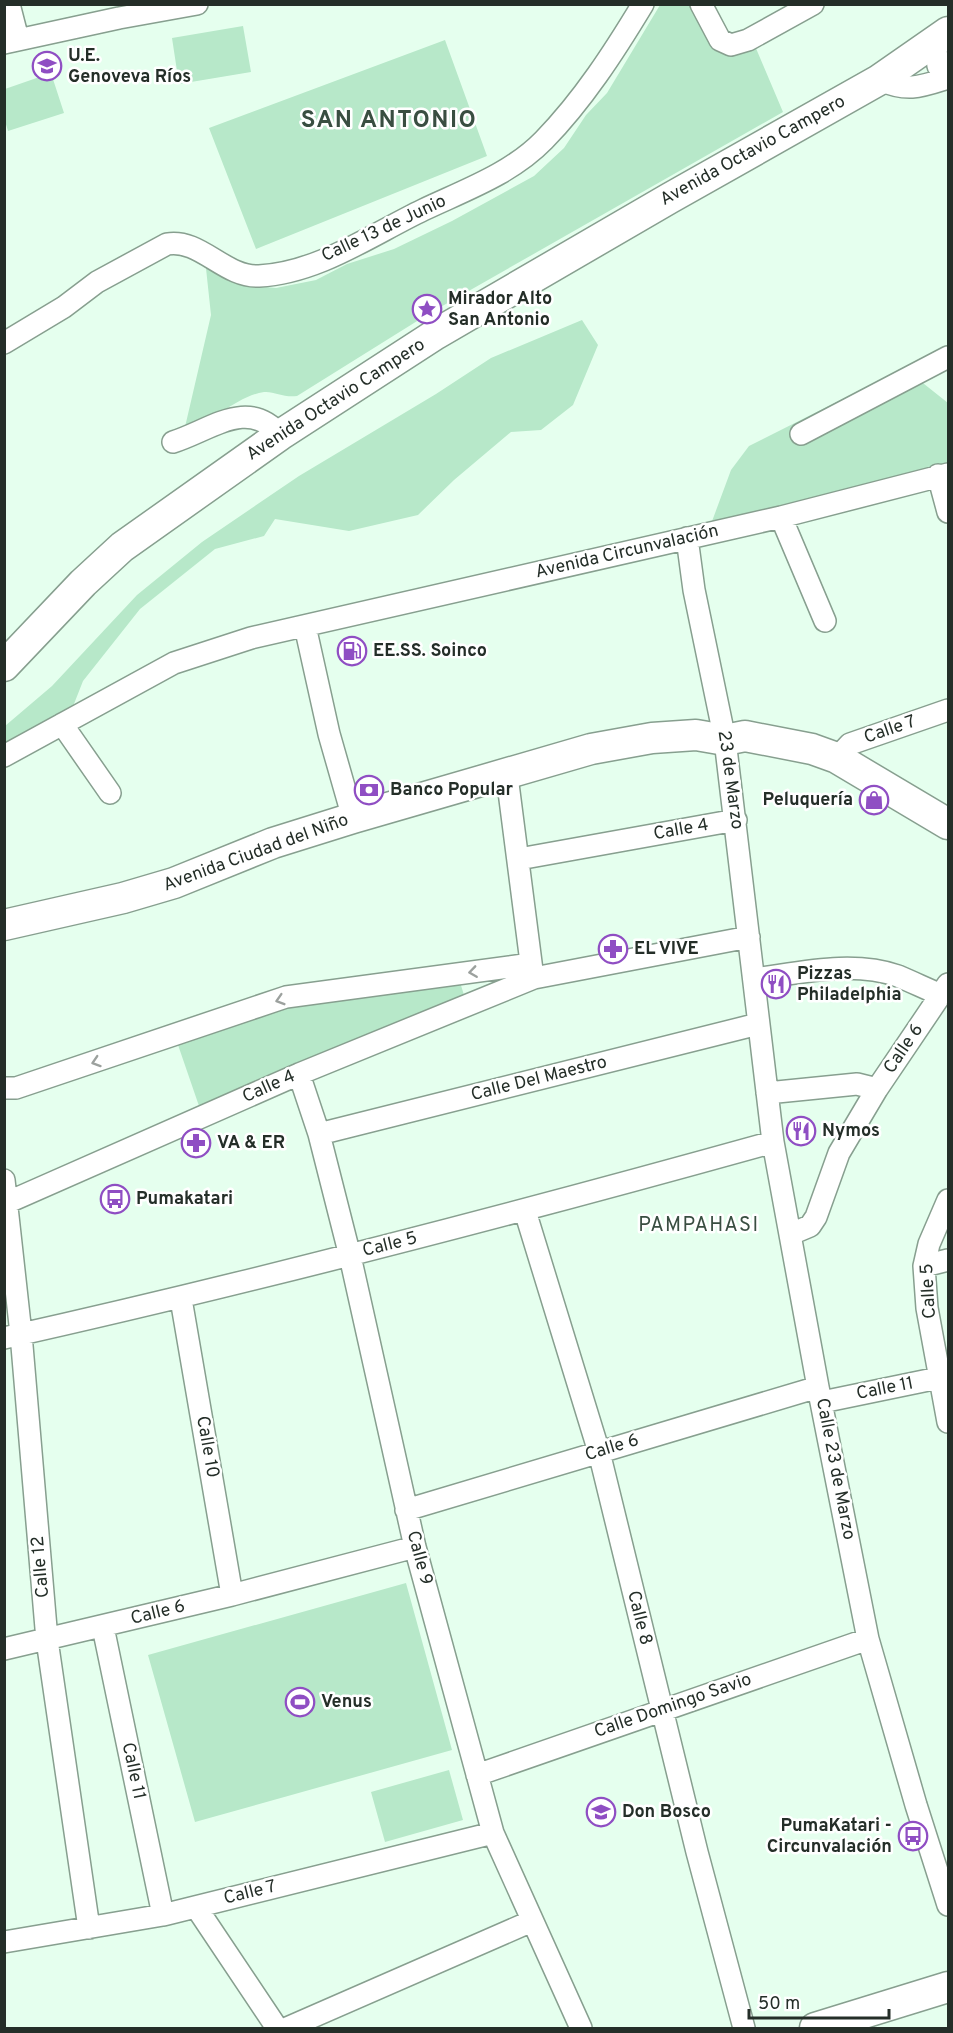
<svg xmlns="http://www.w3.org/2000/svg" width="953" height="2033" font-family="Overpass,sans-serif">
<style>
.green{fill:#b7e8c9}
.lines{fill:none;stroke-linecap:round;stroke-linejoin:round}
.street-casing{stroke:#879f8f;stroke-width:24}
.secondary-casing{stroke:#879f8f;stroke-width:33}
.street{stroke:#fff;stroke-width:21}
.secondary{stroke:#fff;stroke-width:30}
.oneway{stroke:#9ca19e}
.labels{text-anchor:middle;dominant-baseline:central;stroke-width:5;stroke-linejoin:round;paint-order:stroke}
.poi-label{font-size:18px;font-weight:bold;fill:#242e28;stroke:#fff;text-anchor:start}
.street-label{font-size:18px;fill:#242e28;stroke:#fff}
.neighbourhood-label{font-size:20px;letter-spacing:1.5px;fill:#394e41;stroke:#fff}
.district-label{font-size:24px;font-weight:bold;letter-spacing:1.5px;fill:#394e41;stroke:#fff}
</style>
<rect width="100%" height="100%" fill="#e5ffee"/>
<path class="green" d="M 660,5 L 693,5 L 711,33 L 755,46 L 783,112 L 430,313 L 297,396 C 284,398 274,391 264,392 C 236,396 213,424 185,427 L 211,315 L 205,259 L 245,285 L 276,288 L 316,280 L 347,264 L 394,249 L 452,221 L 534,176 L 564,148 L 586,115 L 607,93 Z
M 243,26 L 251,72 L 179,84 L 172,38 Z
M 445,40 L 487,156 L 256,249 L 209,128 Z
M 51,73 L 64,113 L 8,131 L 5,121 L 5,89 Z
M 582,320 L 598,345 L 573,405 L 541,430 L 511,432 L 454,480 L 418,515 L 349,531 L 275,519 L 264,536 L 215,549 L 140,609 L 83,681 L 72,709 L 5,747 L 5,726 L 52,686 L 137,595 L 202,542 L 299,476 L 436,394 L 491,358 Z
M 904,368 L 948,403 L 948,474 L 711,524 L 731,470 L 749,446 Z
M 459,979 L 464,995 L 199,1106 L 177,1042 L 297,1001 Z
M 406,1583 L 452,1750 L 195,1822 L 148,1655 Z
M 449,1770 L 463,1820 L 385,1842 L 371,1792 Z"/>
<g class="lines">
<g class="street-casing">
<path id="street" d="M 9,4 L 18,39
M 701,4 L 720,40 L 731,45 L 748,40 L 813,4
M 935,42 L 938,66 L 948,76
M 4,43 L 119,18 L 197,4
M 879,80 C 908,92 920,87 948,78
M 4,343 L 64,307 L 97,282 L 167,244 C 200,238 225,278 259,276 C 318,273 371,235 423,210 C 465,190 511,174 544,140 C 583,100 614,52 643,4
M 801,434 L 948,357
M 173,442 C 211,430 248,397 280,435
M 938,475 L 948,512
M 781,517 L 825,621
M 687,538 L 694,590 L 725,740 L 773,1142 L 818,1387 L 868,1639 L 916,1805 L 948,1905
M 305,626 L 329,734 L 353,818
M 62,724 L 110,793
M 4,756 L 174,663 L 251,638 L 781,517 L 948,474
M 837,758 L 850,744 L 948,710
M 507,776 L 533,978
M 519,859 L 736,820
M 754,979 C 800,973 852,960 898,976 C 912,982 927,989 941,995
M 299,1074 L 319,1134 L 350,1256 L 415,1547 L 493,1833 L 581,2028
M 4,1088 L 16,1088 L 286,997 L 531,964
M 767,1093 L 857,1084 L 877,1089
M 319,1134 L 758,1024
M 4,1180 L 21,1334 L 47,1640 L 89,1928
M 948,1200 L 929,1244 L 924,1266 L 927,1308 L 948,1422
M 4,1204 L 299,1074 L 534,978 L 749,937
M 525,1211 L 599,1452 L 697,1852 L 744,2028
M 791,1234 L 810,1226 L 816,1217 L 839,1153 L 877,1089 L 948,984
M 924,1266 L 948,1260
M 181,1299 L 232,1595
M 4,1338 C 263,1280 518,1213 773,1142
M 822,1402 L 948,1376
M 406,1510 L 818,1387
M 103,1627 L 163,1915
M 4,1649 L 232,1595 L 415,1547
M 477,1775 L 868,1639
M 196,1907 L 277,2028
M 4,1942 L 163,1915 L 493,1833
M 287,2028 L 532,1921"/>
</g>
<g class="secondary-casing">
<path id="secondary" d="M 4,666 L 83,583 L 122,547 L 280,435 L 436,334 L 670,198 L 879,80 L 948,32
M 4,925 L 123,898 L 174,883 L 273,843 L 353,818 L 591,749 L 652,738 L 696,735 L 725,740 L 745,736 L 812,749 L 837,758 L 948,824
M 815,2028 L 948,1987"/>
</g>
<use href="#street" class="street"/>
<use href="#secondary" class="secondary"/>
</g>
<defs><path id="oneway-chevron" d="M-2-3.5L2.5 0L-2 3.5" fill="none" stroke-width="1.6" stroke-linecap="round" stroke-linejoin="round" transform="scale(1.5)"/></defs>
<g class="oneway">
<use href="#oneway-chevron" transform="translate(473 972) rotate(172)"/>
<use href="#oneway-chevron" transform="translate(280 1000) rotate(163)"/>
<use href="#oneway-chevron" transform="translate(96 1062) rotate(162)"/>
</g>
<defs>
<g id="school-ring" transform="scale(1.5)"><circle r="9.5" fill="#fff" stroke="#8f4ec3" stroke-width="1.5"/><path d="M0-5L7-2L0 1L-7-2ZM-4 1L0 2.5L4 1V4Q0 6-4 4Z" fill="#8f4ec3"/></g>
<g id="sight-ring" transform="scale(1.5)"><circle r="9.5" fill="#fff" stroke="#8f4ec3" stroke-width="1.5"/><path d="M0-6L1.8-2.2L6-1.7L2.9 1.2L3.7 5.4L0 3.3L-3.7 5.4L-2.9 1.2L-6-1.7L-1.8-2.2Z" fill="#8f4ec3"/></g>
<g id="fuel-ring" transform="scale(1.5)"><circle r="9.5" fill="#fff" stroke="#8f4ec3" stroke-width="1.5"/><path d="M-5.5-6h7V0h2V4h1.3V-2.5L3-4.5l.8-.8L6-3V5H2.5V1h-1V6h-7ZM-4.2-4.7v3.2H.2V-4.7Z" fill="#8f4ec3"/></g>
<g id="bank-ring" transform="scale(1.5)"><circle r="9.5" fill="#fff" stroke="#8f4ec3" stroke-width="1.5"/><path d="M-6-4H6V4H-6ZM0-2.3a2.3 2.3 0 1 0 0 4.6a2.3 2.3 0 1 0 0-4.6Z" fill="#8f4ec3"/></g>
<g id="shop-ring" transform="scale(1.5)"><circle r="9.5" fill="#fff" stroke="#8f4ec3" stroke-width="1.5"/><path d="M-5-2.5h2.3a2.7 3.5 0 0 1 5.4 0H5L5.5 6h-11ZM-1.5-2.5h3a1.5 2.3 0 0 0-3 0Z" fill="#8f4ec3"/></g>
<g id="pharmacy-ring" transform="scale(1.5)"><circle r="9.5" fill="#fff" stroke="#8f4ec3" stroke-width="1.5"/><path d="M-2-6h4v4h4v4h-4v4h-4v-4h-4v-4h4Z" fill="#8f4ec3"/></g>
<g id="restaurant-ring" transform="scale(1.5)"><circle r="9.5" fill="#fff" stroke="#8f4ec3" stroke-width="1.5"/><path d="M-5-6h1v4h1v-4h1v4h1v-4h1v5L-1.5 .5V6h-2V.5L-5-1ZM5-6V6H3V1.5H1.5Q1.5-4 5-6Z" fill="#8f4ec3"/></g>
<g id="bus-ring" transform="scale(1.5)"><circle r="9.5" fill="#fff" stroke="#8f4ec3" stroke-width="1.5"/><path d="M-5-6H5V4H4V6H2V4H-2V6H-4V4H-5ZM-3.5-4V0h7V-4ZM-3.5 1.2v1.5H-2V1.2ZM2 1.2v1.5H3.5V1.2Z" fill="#8f4ec3"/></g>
<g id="stadium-ring" transform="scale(1.5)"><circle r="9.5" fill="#fff" stroke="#8f4ec3" stroke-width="1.5"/><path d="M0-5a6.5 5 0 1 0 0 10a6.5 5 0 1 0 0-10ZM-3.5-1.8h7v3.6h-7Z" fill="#8f4ec3"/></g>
</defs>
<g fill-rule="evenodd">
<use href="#school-ring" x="47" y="66"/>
<use href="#sight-ring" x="427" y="309"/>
<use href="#fuel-ring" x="352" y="651"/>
<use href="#bank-ring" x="369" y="790"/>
<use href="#shop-ring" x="874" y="800"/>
<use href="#pharmacy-ring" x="613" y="949"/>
<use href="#restaurant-ring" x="776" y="984"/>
<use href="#restaurant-ring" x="801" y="1131"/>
<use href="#pharmacy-ring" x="196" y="1143"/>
<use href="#bus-ring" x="115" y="1199"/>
<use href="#stadium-ring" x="300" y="1702"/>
<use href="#school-ring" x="601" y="1812"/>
<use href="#bus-ring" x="913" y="1836"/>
</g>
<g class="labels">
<g class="poi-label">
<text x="68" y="56">U.E.<tspan x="68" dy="21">Genoveva Ríos</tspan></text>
<text x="448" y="299">Mirador Alto<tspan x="448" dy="21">San Antonio</tspan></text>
<text x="373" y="651">EE.SS. Soinco</text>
<text x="390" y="790">Banco Popular</text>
<text x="853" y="800" text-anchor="end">Peluquería</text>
<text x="634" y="949">EL VIVE</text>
<text x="797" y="974">Pizzas<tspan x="797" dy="21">Philadelphia</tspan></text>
<text x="822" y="1131">Nymos</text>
<text x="217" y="1143">VA &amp; ER</text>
<text x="136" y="1199">Pumakatari</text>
<text x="321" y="1702">Venus</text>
<text x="622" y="1812">Don Bosco</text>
<text x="892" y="1826" text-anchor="end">PumaKatari -<tspan x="892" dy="21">Circunvalación</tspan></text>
</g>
<g class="street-label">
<text transform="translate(753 151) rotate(-29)">Avenida Octavio Campero</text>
<text transform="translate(384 229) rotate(-25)">Calle 13 de Junio</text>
<text transform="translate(336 400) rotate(-33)">Avenida Octavio Campero</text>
<text transform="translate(627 552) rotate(-13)">Avenida Circunvalación</text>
<text transform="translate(890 730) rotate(-19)">Calle 7</text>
<text transform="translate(730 780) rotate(82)">23 de Marzo</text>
<text transform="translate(681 830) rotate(-10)">Calle 4</text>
<text transform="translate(256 853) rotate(-20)">Avenida Ciudad del Niño</text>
<text transform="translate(904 1049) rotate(-56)">Calle 6</text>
<text transform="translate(539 1079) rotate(-14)">Calle Del Maestro</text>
<text transform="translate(269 1087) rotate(-24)">Calle 4</text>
<text transform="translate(390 1245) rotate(-14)">Calle 5</text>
<text transform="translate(929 1291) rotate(-93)">Calle 5</text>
<text transform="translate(885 1389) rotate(-11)">Calle 11</text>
<text transform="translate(207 1447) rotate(80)">Calle 10</text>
<text transform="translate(612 1448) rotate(-17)">Calle 6</text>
<text transform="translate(835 1469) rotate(79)">Calle 23 de Marzo</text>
<text transform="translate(419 1558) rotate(75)">Calle 9</text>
<text transform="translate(41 1567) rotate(-95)">Calle 12</text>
<text transform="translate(158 1613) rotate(-14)">Calle 6</text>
<text transform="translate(639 1618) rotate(76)">Calle 8</text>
<text transform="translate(673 1706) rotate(-19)">Calle Domingo Savio</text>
<text transform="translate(133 1771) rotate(78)">Calle 11</text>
<text transform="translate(250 1893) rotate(-14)">Calle 7</text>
</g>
<g class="neighbourhood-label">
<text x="699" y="1226">PAMPAHASI</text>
</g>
<g class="district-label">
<text x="389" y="121">SAN ANTONIO</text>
</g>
</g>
<rect width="953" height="2033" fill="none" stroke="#242e28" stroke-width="12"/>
<path d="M749 2009v9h140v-9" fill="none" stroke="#242e28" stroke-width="3"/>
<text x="758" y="2009" font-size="18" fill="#242e28" stroke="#ffffff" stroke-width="4.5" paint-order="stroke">50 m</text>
</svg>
